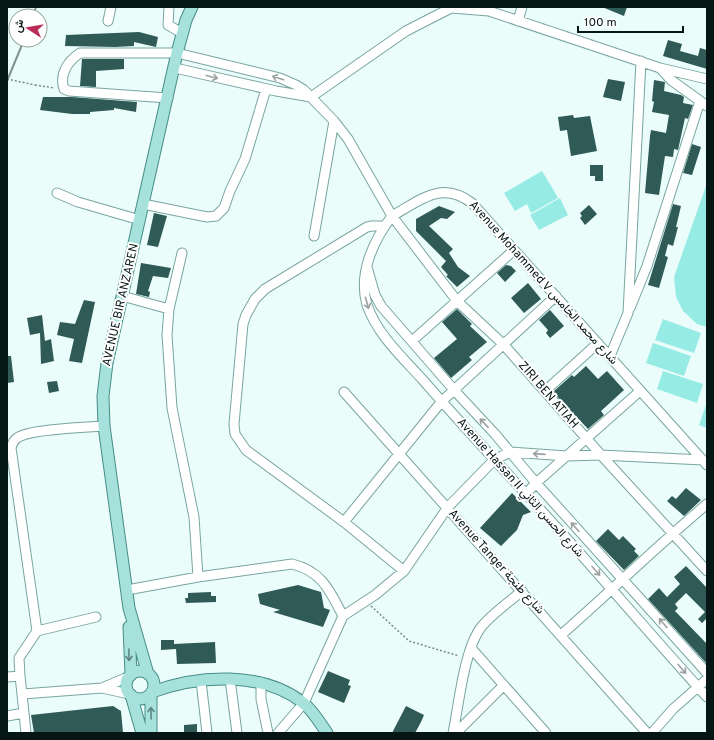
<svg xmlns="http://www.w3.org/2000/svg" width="714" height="740" font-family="Overpass,Vazirmatn,sans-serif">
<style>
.green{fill:#96ece4}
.building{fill:#2f5a56}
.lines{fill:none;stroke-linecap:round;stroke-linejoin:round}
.minor-casing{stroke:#78a5a0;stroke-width:11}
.major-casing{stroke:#478d87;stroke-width:13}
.path{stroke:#798b89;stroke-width:1.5;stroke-dasharray:2 2;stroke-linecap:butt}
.minor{stroke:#fff;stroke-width:9}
.major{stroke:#a6e1dc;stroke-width:11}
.rail{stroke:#809290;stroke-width:2}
.path-bridge{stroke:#798b89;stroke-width:1.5;stroke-dasharray:2 2;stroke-linecap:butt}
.oneway{stroke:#9ba2a1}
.oneway2{stroke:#5e8682}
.labels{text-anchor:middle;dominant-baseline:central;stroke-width:4;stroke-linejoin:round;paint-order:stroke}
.street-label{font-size:12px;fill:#051615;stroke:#fff}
</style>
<rect width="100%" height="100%" fill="#ebfdfb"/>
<path class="green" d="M 542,171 L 553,189 L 515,211 L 504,193 Z
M 707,183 L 707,327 L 697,324 L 683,311 L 676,297 L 674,277 Z
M 553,189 L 558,198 L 531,213 L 527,204 Z
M 560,198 L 568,215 L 539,230 L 530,215 Z
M 663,319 L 701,333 L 694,353 L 655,340 Z
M 653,343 L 691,356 L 684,376 L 646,363 Z
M 663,371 L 703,384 L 697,403 L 657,389 Z
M 707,402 L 707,428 L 699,425 Z"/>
<path class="building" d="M 602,7 L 627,7 L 624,16 Z
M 139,32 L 158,37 L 156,47 L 134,42 L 134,46 L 115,47 L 65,46 L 66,35 Z
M 668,40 L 682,44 L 680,51 L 698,56 L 700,48 L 707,50 L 707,69 L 663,56 Z
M 82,59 L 124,59 L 124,69 L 96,71 L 96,87 L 80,86 Z
M 608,79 L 625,82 L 621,101 L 603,97 Z
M 654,80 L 665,82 L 664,91 L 681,95 L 684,97 L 683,103 L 693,105 L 688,119 L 685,118 L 678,150 L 674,149 L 673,157 L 665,156 L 659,195 L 645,193 L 650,136 L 651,130 L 666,133 L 669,115 L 652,112 L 654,102 L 652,101 Z
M 43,97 L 72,97 L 137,102 L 136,112 L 114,108 L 114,110 L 90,112 L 90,114 L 72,114 L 40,110 Z
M 573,115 L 574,118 L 590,116 L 597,151 L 571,156 L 567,130 L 560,131 L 558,117 Z
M 692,144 L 701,147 L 692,175 L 683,173 Z
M 590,165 L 603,165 L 603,181 L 595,181 L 595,176 L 590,176 Z
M 673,204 L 681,206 L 676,227 L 678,227 L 673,246 L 668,244 L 665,256 L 668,257 L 659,288 L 648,285 Z
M 589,205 L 597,214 L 585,225 L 580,218 L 582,216 L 580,213 Z
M 439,206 L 455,212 L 447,219 L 441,218 L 429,226 L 453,249 L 449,253 L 458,267 L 470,276 L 457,287 L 446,276 L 448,275 L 441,267 L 446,261 L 416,231 L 416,219 Z
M 154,213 L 167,216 L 158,247 L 147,245 Z
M 141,263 L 171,268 L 168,278 L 153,276 L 148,291 L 150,292 L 149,297 L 136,294 Z
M 506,265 L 511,266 L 516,271 L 505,282 L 497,273 Z
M 528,283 L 541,299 L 524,313 L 511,298 Z
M 84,300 L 95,302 L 82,363 L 69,361 L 74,339 L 57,335 L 60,322 L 75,324 Z
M 457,309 L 472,324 L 470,326 L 487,342 L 469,357 L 472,360 L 451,378 L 434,358 L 457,339 L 442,322 Z
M 550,310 L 564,326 L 550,338 L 546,333 L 548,330 L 539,320 Z
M 42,315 L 45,341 L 51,339 L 54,361 L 41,364 L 40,333 L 30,335 L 27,318 Z
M 7,356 L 11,356 L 14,382 L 7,383 Z
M 586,366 L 598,379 L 607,371 L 624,390 L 601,411 L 604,415 L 588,429 L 553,392 L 572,375 L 574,377 Z
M 57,381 L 59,391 L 49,393 L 47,382 Z
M 686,488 L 701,500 L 684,516 L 667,501 L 672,496 L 676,499 Z
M 512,493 L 531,512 L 523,515 L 517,530 L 501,546 L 480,528 Z
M 608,529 L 619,540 L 623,536 L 636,549 L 634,551 L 639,556 L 624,570 L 596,541 Z
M 686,566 L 707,588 L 707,618 L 702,623 L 698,619 L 705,612 L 686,593 L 675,604 L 678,608 L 675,611 L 707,644 L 707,664 L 648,599 L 659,588 L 667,597 L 680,584 L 674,577 Z
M 298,585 L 321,592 L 324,608 L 330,610 L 323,627 L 273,612 L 280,610 L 260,604 L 258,594 Z
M 211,592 L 211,596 L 216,596 L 216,602 L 186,603 L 185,598 L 188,598 L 188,593 Z
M 161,640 L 174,640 L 174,644 L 215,642 L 216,663 L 177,664 L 176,649 L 161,650 Z
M 328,671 L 350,680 L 348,685 L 351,686 L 344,703 L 318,692 Z
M 113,706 L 121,711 L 123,733 L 34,733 L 31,715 Z
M 406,706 L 424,715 L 421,722 L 415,733 L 392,733 Z
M 197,724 L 197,733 L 184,733 L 184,725 Z"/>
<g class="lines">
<g class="minor-casing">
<path id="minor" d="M 169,7 L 168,25 L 182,33
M 108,21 L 111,7
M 518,21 L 522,7
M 175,68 L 276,91 L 311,97
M 660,68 L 671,80 L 707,106
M 311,97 L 406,31 L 451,8 L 489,11 L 660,68 L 707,79
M 168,98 L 69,91 L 64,89 C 59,74 68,61 80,53 L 177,53 L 280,78 L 296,85 L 304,90 L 334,121 L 348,139 L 392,216 C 421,200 441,180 472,203 L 707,465
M 57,193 L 78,202 L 140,220
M 143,204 L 207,217 L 216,216 L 224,208 L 230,191 L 245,159 L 266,89
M 384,226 L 372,226 L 367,227 L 265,289 L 255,299 L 246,315 L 243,324 L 234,424 L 235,434 L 246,450 L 344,522 L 404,571
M 314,236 L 334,121
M 182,253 L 169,309 L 167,335 L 172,408 L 194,517 L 198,577
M 367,267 L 375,295 L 381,306 L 454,390 L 495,434 L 536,483 L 707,673
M 122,296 L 169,309
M 630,308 L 647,266 L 700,101
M 412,341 L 513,251
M 610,356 L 628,313 L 641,61
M 545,391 L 598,343
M 344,392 L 647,733
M 526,494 L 536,483 L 640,391
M 344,522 L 442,401 L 556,296
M 707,571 L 601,455 L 503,344 L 457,301 L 392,216 C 373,241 358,274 367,305 C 377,334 402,357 422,379 C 456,418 491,456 526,494 C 588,560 646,630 707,697
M 127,590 L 198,577 L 292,564 C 322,571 330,591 343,616
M 37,631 L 96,617
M 561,635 C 610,592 657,546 707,504
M 471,648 L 546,733
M 20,676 L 19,658 L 37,631 L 11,448 C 12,444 13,441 17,438 C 28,429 88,427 104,426
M 7,677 L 20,676 L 24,713 L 7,716
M 128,677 L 102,688 L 129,694
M 230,679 L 237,733
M 201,681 L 207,733
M 261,682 L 261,699 L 268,733
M 23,694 L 102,688
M 24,713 L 26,733
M 278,733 L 304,703 L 343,616 L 375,595 L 404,571 L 448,507 L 494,460 L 510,452 L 567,456 L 601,455 L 703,460
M 453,733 C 459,704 464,648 482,626 C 493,613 509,602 522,591
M 456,733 L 503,686
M 652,733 L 673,709 L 707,679"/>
</g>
<g class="major-casing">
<path id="major" d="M 129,627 L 131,675
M126 685a14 14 0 1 1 28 0a14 14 0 1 1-28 0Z
M 148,674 L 129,608 L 104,426 L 103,396 L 107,363 L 177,53 L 186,20 L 192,7
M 152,692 C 198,675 262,671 302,702 C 312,709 320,723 327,733
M 151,693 L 151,733
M 131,695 L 142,733"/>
</g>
<path class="path" d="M 35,85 L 55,88
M 371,606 L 409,641 L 459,656"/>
<use href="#minor" class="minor"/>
<use href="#major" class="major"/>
<path class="rail" d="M 33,16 L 36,7
M 7,81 L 24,40"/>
<path class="path-bridge" d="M 7,79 L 35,85"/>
</g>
<defs><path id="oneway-shaft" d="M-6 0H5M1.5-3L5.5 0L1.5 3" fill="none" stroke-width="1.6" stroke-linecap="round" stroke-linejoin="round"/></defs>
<g class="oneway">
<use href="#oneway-shaft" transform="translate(212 77) rotate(14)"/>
<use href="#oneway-shaft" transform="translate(278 78) rotate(-162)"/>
<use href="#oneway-shaft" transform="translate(367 303) rotate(75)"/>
<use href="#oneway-shaft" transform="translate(484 423) rotate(-133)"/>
<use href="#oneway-shaft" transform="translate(539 454) rotate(-176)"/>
<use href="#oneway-shaft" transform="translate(575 527) rotate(-132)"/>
<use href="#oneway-shaft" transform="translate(596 571) rotate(48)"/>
<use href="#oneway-shaft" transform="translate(663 623) rotate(-131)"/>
<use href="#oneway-shaft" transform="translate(682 669) rotate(49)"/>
</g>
<g class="oneway2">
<use href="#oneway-shaft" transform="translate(129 655) rotate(89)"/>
<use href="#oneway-shaft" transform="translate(151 713) rotate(-91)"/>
</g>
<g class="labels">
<g class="street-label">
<text transform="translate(543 283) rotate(48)">Avenue Mohammed V شارع محمد الخامس</text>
<text transform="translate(121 305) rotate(-77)">AVENUE BIR ANZAREN</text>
<text transform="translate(548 395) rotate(49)">ZIRI BEN ATIAH</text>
<text transform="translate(520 488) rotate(48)">Avenue Hassan II شارع الحسن الثاني</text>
<text transform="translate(496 562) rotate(48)">Avenue Tanger شارع طنجة</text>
</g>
</g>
<rect width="714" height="740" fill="none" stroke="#051615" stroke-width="16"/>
<g transform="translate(28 28) rotate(282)"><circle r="19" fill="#ffffff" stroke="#9ba2a1"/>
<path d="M0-3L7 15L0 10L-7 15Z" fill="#bb2c58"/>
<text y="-6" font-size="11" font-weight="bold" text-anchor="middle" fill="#051615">ش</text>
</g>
<path d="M578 26v6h105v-6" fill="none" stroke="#051615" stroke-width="2"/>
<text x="584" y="26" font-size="12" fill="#051615" stroke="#ffffff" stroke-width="3" paint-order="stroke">100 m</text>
</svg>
